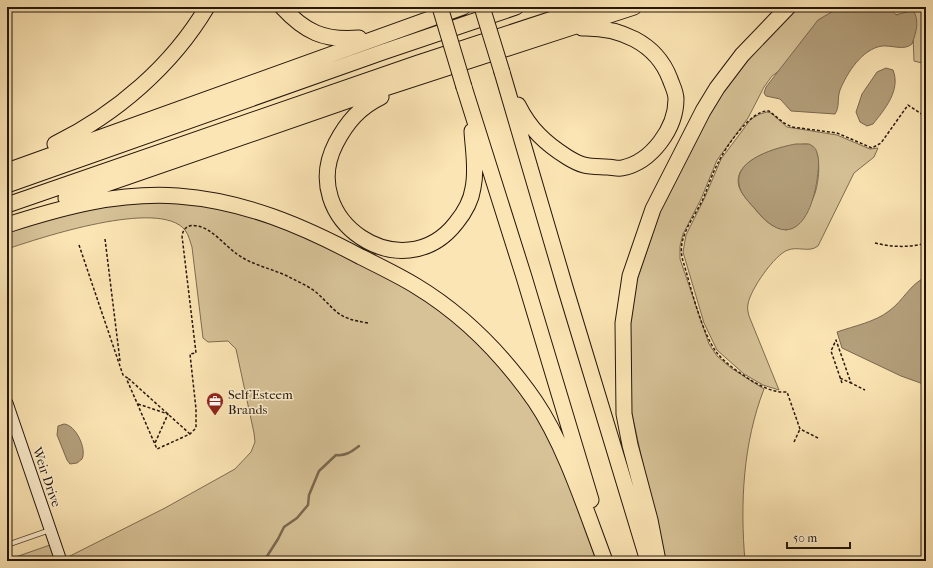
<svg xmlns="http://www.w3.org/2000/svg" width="933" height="568" font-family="'IM FELL French Canon',serif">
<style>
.green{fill:#d7c297;stroke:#7e6c52;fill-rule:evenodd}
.water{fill:#b39f7b;stroke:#7a684f}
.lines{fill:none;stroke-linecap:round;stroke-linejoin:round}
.stream{stroke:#7a684f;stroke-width:2.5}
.lane-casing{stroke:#5b4a36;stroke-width:6}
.secondary-casing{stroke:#25160c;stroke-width:13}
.highway-casing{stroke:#25160c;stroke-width:17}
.path{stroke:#25160c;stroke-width:1.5;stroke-dasharray:3 2;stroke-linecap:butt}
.lane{stroke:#fdeece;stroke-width:4}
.secondary{stroke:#fdeece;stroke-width:11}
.highway{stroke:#fce5b4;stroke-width:15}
.highway-bridge-casing{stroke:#25160c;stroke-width:17;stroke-linecap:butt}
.highway-bridge{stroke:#fce5b4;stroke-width:15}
.labels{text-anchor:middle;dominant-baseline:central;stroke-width:3;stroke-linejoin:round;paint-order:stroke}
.poi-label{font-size:13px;fill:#25160c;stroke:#fdeece;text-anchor:start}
.street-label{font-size:13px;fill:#25160c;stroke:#fdeece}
</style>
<rect width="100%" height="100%" fill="#fce5b4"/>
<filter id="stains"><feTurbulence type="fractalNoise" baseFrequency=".005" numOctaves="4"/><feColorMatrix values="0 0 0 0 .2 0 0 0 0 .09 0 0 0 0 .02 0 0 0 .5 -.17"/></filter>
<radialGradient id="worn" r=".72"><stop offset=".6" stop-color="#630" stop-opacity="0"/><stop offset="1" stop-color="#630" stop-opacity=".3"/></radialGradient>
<path class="green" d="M 793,7 L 926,7 L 926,64 L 914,61 L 913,35 L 905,14 L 890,15 L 793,61 L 772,76 L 764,87 L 748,118 L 717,160 L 701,199 L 683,234 L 680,246 L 680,259 L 709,344 L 717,356 L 731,368 L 764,389 C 743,443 740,504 745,561 L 664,561 L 631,409 L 627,352 L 634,289 L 665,197 L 728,80 Z
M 767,112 L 771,113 L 787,127 L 837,135 L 870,149 L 878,148 L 874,157 L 854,173 L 818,246 C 809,253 798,246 788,250 C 775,254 750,290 748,304 C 747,308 748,312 749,316 L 779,390 L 763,385 L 744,374 L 717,350 L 704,323 L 683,252 L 686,235 L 705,197 L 721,159 L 751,119 L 760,114 ZM 806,144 C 825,146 819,189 812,200 C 805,211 795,220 787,230 C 772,228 765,221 755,209 C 750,203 742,195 739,187 C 730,157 787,145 806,144 Z
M 181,201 L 259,216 L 386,274 L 463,325 L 517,384 L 552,441 L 584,520 L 596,561 L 69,561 L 68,557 L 165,508 L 235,469 L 251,452 L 255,442 L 254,433 L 236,349 L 228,341 L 208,342 L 203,338 L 192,247 C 190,242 189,235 185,230 C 159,198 40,238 7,249 L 7,232 L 70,210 L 111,203 Z
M 50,545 L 56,561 L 7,561 L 7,560 Z"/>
<path class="water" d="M 840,7 L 895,7 L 892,10 L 896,15 L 913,10 C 920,21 916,32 912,44 C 904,51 892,45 882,46 C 862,49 847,73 840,90 C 837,98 840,107 835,114 L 791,111 L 780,99 L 766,96 L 764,93 L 766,87 L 818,20 Z
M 886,68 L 893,70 C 901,90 885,109 873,124 L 867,126 L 860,122 L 856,112 L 862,94 L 877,72 Z
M 796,144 L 809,144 C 813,146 816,148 817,153 C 820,161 818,172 817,180 C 811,220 790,252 756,210 C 750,203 740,194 739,184 C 734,159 778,147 796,144 Z
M 926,277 L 926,385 L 901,376 L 842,348 L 837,332 C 854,326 875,322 889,311 C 903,301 910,284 926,277 Z
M 64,424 C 76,425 87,449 82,459 L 77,463 L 70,464 L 67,460 L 57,435 L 58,426 Z"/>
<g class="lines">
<path class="stream" d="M 264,561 L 278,539 L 284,527 L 297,518 L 308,505 L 309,495 L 319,471 L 336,455 C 346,456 351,452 359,446"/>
<g class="lane-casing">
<path id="lane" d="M 7,545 L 50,530"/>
</g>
<g class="secondary-casing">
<path id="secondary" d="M 7,403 L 61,561"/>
</g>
<g class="highway-casing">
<path id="highway" d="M 282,7 C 305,32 324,41 359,38
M 502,72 L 565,287 L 648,561
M 464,87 L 524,277 L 591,500
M 381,97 C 360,107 347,122 336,143 C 296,220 403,291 456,223 C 465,212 471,202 473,188 C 477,169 473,150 472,131
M 518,105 C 530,129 545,143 567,157 C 583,167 588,166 607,167 C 612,167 617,169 622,168 C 652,162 676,128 676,99 C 676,92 672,85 670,79 C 656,42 619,27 582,28
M 55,144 C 116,114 172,66 207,7
M 7,171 L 463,7
M 7,185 L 383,52 L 516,7
M 66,198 L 364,95 L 634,7
M 7,205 L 418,63 L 589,7
M 7,225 C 63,207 118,192 178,196 C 245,201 303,226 361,257 C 379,266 398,275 416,286 C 464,315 503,355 535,401 C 565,445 586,511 605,561
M 658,561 L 650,520 L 630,445 L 624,414 L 623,323 L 630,276 L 653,209 L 703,111 L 717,88 L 742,55 L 788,7"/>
</g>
<path class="path" d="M 105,239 L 120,361
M 875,243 C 891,247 910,248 926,243
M 79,245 L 123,375 L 129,379
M 840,378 L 851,383
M 842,383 L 831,351 L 836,340 L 851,383 L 865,390
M 138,404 L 168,414 L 155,443
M 190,434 L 129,379 L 127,380 L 157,449 L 190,434 L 196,428 L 196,409 L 190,354 L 196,353 L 182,236 C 183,228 189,224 197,226 C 212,228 225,246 237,254 C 253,266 275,269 293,279 C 301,283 310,287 317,293 C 338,312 336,318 368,323
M 818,438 L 800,429 L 787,392 C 774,393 763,387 752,381 C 740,373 726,364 717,353 C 701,332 691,287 683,261 C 676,238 693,220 703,199 C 708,187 712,174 718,163 C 725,148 751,109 769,111 L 784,123 L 792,127 L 837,133 L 872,148 L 881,143 L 908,105 L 926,117
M 794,442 L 800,429"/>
<use href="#lane" class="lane"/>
<use href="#secondary" class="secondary"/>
<use href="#highway" class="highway"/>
<g class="highway-bridge-casing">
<path id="highway-bridge" d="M 440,7 L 464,87
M 482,7 L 502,72"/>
</g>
<use href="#highway-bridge" class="highway-bridge"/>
</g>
<defs>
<g id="office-pin" transform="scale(0.9)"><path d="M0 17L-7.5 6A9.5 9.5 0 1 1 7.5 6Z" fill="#8f2418" stroke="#fdeece"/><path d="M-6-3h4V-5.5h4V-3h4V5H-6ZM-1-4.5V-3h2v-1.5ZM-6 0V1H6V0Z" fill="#fff"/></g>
</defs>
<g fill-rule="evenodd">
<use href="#office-pin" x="215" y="401"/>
</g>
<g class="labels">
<g class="poi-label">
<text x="228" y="394">Self Esteem<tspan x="228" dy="15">Brands</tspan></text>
</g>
<g class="street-label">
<text transform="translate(47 477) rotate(71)">Weir Drive</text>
</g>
</g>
<rect width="933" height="568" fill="none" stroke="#fce5b4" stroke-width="24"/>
<rect x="8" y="8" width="917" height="552" fill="none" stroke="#25160c" stroke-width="2"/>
<rect x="12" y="12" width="909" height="544" fill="none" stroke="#25160c"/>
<path d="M787 542v6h63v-6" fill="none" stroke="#25160c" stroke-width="2"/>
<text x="793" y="542" font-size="12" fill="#25160c" stroke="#fdeece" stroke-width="3" paint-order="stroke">50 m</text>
<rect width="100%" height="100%" filter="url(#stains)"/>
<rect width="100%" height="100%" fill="url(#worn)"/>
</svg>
